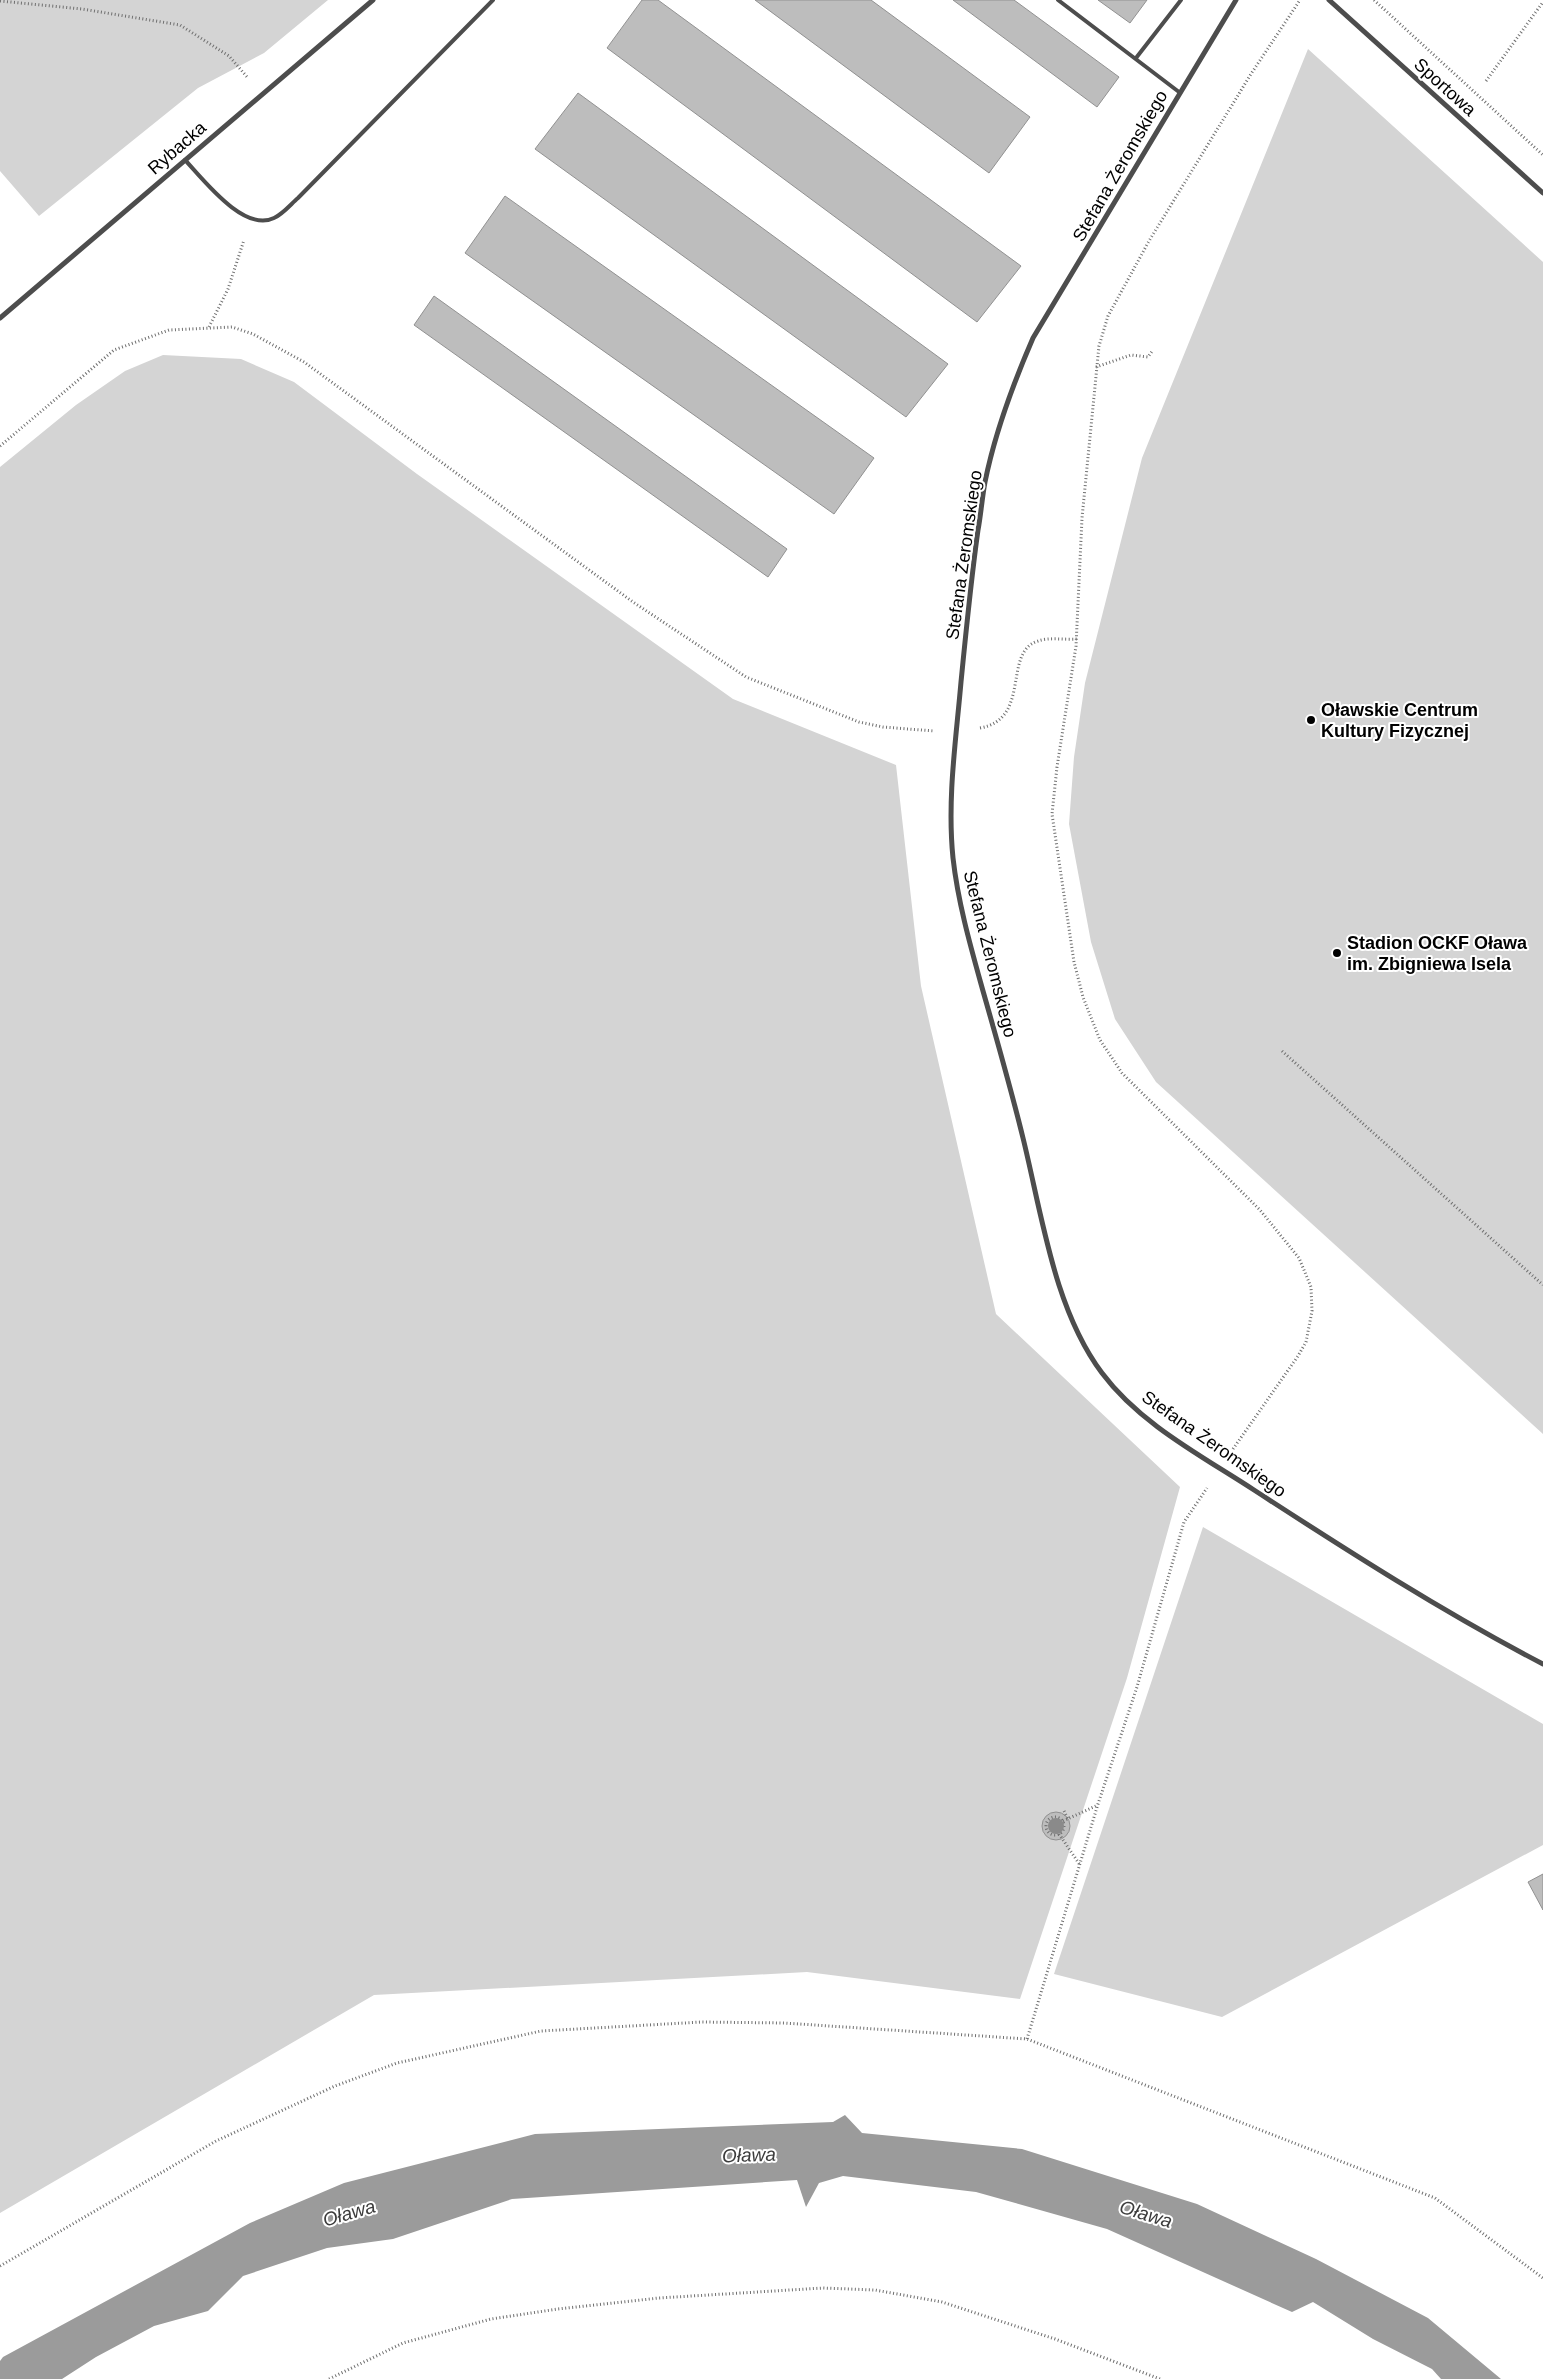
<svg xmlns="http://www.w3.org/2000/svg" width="1543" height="2379" font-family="Arial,sans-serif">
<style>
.green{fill:#d4d4d4}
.water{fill:#9b9b9b}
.building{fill:#bdbdbd;stroke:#919191}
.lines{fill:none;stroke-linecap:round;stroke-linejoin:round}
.path{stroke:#6f6f6f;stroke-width:3;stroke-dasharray:1 2.5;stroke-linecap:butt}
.service{stroke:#4d4d4d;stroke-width:4}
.minor{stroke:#4d4d4d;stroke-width:5}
.tree{fill:#8a8a8a}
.poi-dot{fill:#000;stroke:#fff;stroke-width:2}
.labels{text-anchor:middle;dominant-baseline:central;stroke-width:4;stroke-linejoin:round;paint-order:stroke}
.street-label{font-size:18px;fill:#000;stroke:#fff}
.poi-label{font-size:18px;font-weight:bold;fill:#000;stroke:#fff;text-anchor:start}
.water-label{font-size:19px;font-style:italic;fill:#3c3c3c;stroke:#fff}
</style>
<rect width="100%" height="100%" fill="#fff"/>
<path class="green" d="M 0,0 L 328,0 L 264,53 L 198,88 L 39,216 L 0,171 Z
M 1308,49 L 1543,262 L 1543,1434 L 1156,1082 L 1115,1019 L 1091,942 L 1069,824 L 1074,757 L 1085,683 L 1142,458 Z
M 163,355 L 241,359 L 294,382 L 417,474 L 733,699 L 896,765 L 921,986 L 996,1314 L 1180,1487 L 1127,1678 L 1020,1999 L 807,1972 L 374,1995 L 0,2213 L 0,467 L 76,405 L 125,371 Z
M 1203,1527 L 1543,1724 L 1543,1845 L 1222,2017 L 1054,1974 Z"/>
<path class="water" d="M 845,2115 L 862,2133 L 1022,2149 L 1197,2204 L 1316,2259 L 1428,2318 L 1501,2379 L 1441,2379 L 1432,2369 L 1373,2339 L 1313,2302 L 1292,2312 L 1107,2229 L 976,2192 L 843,2176 L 819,2183 L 806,2207 L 797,2180 L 512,2199 L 393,2239 L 327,2248 L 243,2276 L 208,2311 L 154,2326 L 96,2357 L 62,2379 L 0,2379 L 0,2361 L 3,2357 L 250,2223 L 344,2183 L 535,2134 L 833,2122 Z"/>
<path class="building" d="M 642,0 L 658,0 L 1021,266 L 977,322 L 607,48 Z
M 755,0 L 871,0 L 1030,117 L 989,173 Z
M 953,0 L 1014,0 L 1119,77 L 1097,107 Z
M 1098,0 L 1147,0 L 1130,23 Z
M 578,93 L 948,364 L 906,417 L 535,149 Z
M 505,196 L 874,458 L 834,514 L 465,253 Z
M 434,296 L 787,549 L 768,577 L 414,325 Z
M1042 1826a14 14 0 1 1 28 0a14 14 0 1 1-28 0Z
M 1543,1874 L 1543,1910 L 1528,1882 Z"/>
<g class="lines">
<path class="path" d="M 1374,0 L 1543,155
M 0,1 L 82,9 L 180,25 L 229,56 L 248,78
M 1486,81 L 1543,2
M 209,327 L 228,289 L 244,240
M 1096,367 L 1131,355 L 1148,357 L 1153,350
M 0,446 L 114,350 L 169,330 L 232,327 L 253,334 L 304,362 L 633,602 L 746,677 L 859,722 L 883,727 L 934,731
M 980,728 C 1032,719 1002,652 1038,641 C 1049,637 1065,640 1077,639
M 1282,1051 L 1543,1285
M 1233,1449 L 1298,1356 L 1306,1342 L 1312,1311 L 1311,1287 L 1299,1258 L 1260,1210 L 1122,1073 L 1100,1040 L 1083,997 L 1074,962 L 1052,814 L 1057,767 L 1076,646 L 1082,518 L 1099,346 L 1108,316 L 1149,241 L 1251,74 L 1300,0
M 1064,1811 L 1068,1819
M1046 1826a9 9 0 1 1 18 0a9 9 0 1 1-18 0Z
M 1063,1821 L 1098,1805
M 1059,1834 L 1080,1865
M 1027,2039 L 1098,1804 L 1137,1687 L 1184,1522 L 1207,1488
M 0,2266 L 216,2141 L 335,2086 L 397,2063 L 541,2031 L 702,2022 L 784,2023 L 1027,2039 L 1435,2198 L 1543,2278
M 329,2379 L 403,2343 L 491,2319 L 558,2309 L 659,2298 L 823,2288 L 875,2290 L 942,2302 L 1055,2339 L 1160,2379"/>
<path class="service" d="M 1058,0 L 1179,92
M 1136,58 L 1181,0
M 185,160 C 203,179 244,233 274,218 C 283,214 291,204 298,198 L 493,0"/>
<path class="minor" d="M 1236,0 L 1033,338 C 1013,384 995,432 985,482 C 982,498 981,514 978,530 C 971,580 966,631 961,682 C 956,740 947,799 953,858 C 958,903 971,948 983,991 C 997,1040 1011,1089 1023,1138 C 1042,1215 1054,1309 1102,1373 C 1140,1424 1202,1456 1254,1490 C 1348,1551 1443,1612 1543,1664
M 1329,0 L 1543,193
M 0,318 L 373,0"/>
</g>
<circle class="tree" cx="1056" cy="1826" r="8"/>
<g class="poi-dot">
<circle cx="1311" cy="720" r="5"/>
<circle cx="1337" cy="953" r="5"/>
</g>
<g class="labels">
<g class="street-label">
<text transform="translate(1445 87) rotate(42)">Sportowa</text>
<text transform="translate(177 148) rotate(-41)">Rybacka</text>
<text transform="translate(1120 166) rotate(-60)">Stefana Żeromskiego</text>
<text transform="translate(964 555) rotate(-82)">Stefana Żeromskiego</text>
<text transform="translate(990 954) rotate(76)">Stefana Żeromskiego</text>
<text transform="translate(1214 1444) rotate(35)">Stefana Żeromskiego</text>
</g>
<g class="poi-label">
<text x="1321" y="710">Oławskie Centrum<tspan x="1321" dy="21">Kultury Fizycznej</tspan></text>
<text x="1347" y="943">Stadion OCKF Oława<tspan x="1347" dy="21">im. Zbigniewa Isela</tspan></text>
</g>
<g class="water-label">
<text transform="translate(749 2155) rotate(-2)">Oława</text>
<text transform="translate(349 2213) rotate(-16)">Oława</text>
<text transform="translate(1146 2214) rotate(17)">Oława</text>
</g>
</g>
</svg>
